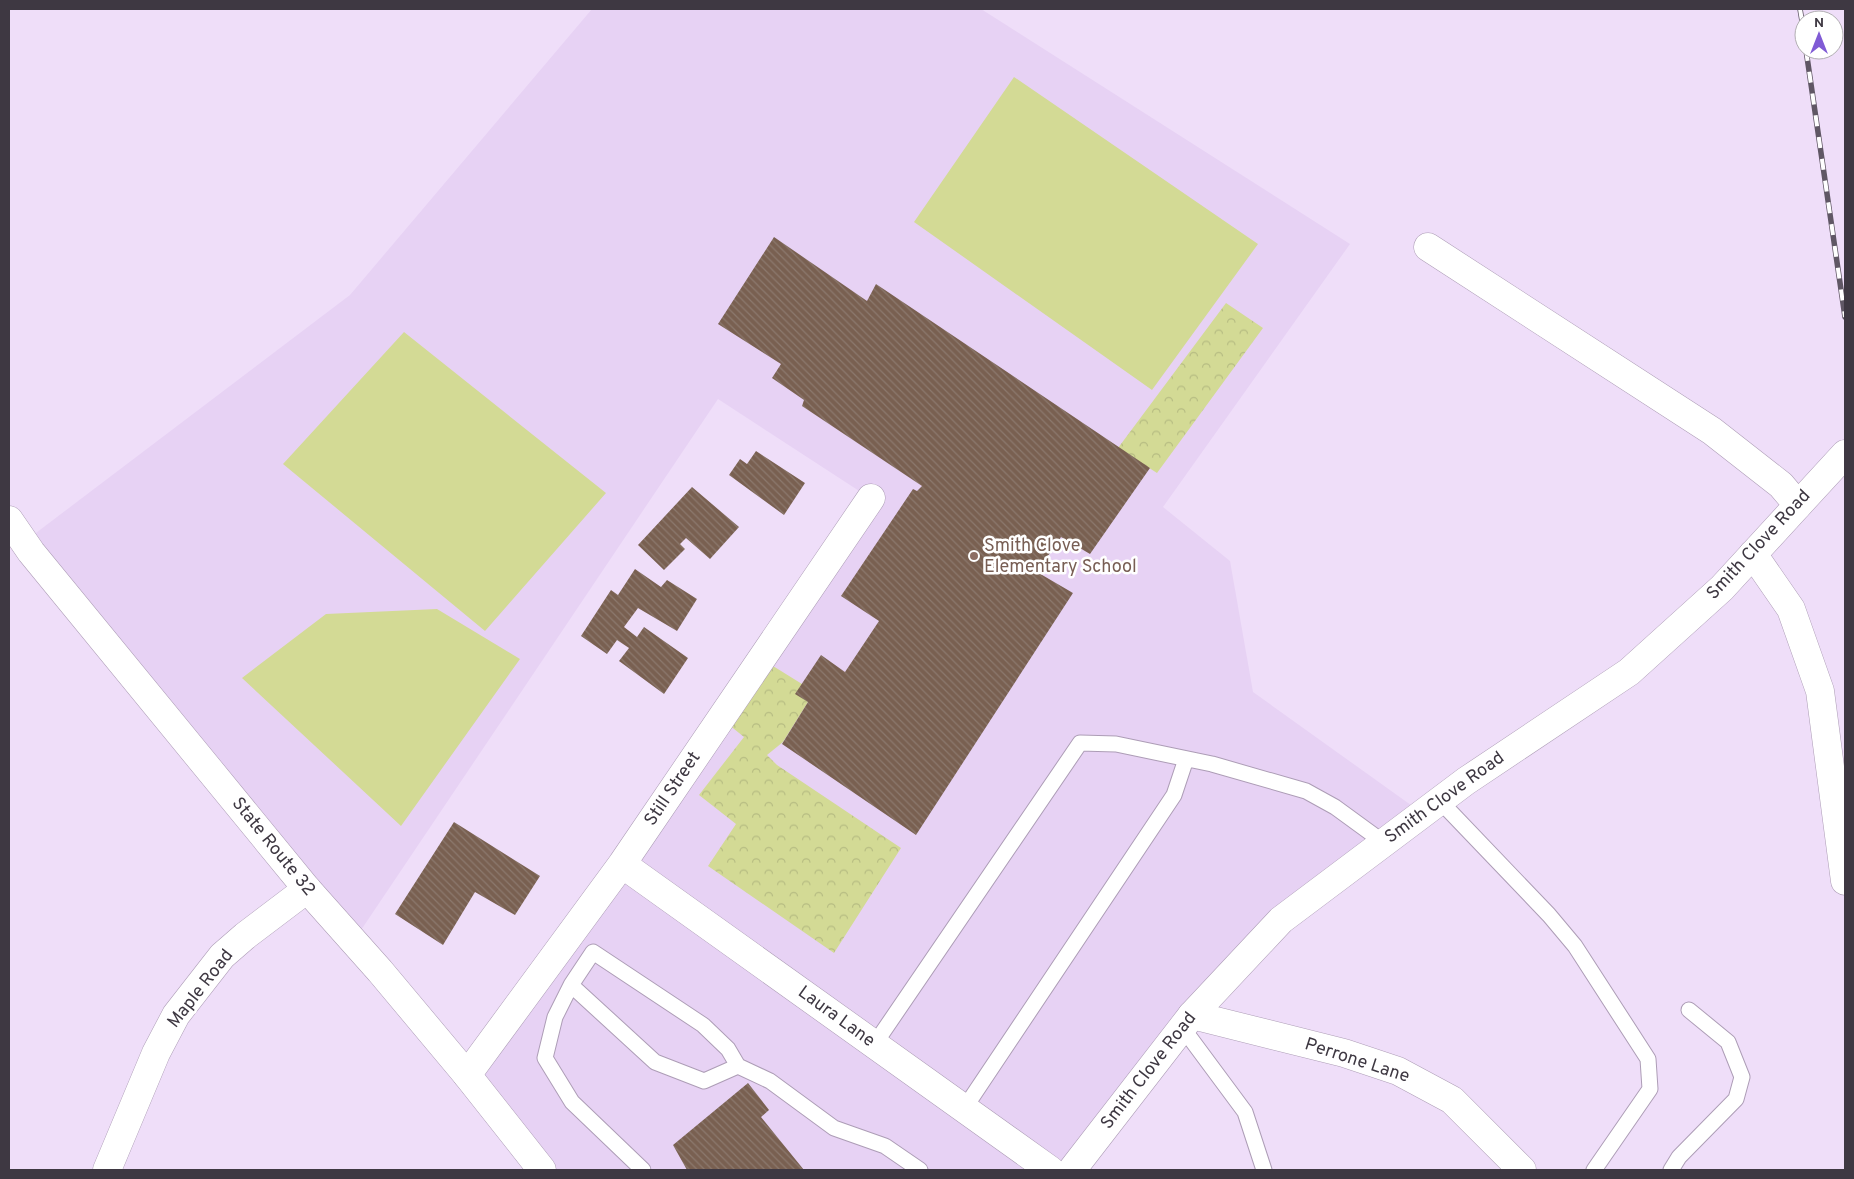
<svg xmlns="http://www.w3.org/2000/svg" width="1854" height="1179" font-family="Overpass,sans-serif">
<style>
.built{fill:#e7d2f4}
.park{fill:url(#park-crowns)}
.garden{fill:#d3da95}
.building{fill:url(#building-back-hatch)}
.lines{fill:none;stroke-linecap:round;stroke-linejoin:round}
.service-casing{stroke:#ad9db6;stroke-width:17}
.minor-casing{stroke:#ad9db6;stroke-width:29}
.tertiary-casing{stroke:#ad9db6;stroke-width:29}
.secondary-casing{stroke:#ad9db6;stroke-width:29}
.service{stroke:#fff;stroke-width:15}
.minor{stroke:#fff;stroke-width:28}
.tertiary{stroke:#fff;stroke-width:28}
.secondary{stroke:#fff;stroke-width:28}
.rail-casing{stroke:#605765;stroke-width:5.5}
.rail{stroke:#fff;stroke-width:4;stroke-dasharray:11;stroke-linecap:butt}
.education-dot{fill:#8d6e63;stroke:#fff;stroke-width:2}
.labels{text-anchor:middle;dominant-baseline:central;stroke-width:5;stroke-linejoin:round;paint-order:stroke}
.street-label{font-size:18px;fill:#3e3842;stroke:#fff}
.education-label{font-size:18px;fill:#785e54;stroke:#fff;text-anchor:start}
</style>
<defs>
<pattern id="park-crowns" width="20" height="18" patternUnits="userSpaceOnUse" patternTransform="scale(1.25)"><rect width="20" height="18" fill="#d3da95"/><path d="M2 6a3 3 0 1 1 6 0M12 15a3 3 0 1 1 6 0" fill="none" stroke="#b6bc82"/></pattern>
<pattern id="building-back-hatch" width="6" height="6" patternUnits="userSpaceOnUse" patternTransform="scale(1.25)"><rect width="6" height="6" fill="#796051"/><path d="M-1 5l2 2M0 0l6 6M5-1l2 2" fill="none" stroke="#8c796e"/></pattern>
</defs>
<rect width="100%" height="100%" fill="#efdef9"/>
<path class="built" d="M 592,9 L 981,9 L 1350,244 L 1163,507 L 1230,561 L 1253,692 L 1422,813 L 1281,920 L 1072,1170 L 542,1170 L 467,1075 L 870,498 L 718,399 L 353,942 L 24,542 L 350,295 Z"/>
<path class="park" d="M 1226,303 L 1263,328 L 1157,473 L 1118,448 Z
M 773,666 L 802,684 L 808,702 L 783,742 L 767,755 L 777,765 L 901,848 L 834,953 L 708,866 L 736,824 L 699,795 L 744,737 L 723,720 Z"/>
<path class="garden" d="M 1014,77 L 1258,244 L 1152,390 L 914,222 Z
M 404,332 L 606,493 L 485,631 L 283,464 Z
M 437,609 L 520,659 L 401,826 L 242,678 L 326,614 Z"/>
<path class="building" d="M 774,237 L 867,301 L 876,284 L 1150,468 L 1090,554 L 1061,537 L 1037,572 L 1073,593 L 916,835 L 782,744 L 808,702 L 795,694 L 821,655 L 845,672 L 879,621 L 841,596 L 913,489 L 917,491 L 922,486 L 802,406 L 804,400 L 772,378 L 781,364 L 718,324 Z
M 756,451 L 805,483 L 784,515 L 729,475 L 740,459 L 747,464 Z
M 692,487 L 739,527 L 710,559 L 686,538 L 680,544 L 685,549 L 664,570 L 638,545 Z
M 635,569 L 661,587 L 667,580 L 697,599 L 677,631 L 638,608 L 624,627 L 637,637 L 644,627 L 688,658 L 664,694 L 619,661 L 629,648 L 617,640 L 607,654 L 581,636 L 611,590 L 618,595 Z
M 454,822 L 540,876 L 515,915 L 475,892 L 443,945 L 395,914 Z
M 748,1083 L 769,1110 L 761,1117 L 804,1170 L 687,1170 L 673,1145 Z"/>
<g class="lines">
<g class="service-casing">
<path id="service" d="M 1439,800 L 1549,915 L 1575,946 L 1648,1059 L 1650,1089 L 1594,1170
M 571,985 L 655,1062 L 704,1081 L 738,1066
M 1182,1027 L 1245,1112 L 1264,1170
M 874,1045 L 1080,743 L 1116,744 L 1212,764 L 1306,791 L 1335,807 L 1383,842
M 964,1109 L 1174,795 L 1186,759
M 643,1170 L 572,1102 L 545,1058 L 555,1017 L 571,985 L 593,952 L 703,1025 L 728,1049 L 738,1066 L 770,1081 L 834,1128 L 885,1146 L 920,1170
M 1671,1170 L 1679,1157 L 1736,1099 L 1742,1077 L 1728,1042 L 1689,1010"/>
</g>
<g class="minor-casing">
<path id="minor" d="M 1428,247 L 1712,431 L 1781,485 L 1798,505
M 1753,554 L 1791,609 L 1820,691 L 1845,881
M 622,864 L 1050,1170
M 1192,1015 L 1344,1053 L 1398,1071 L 1452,1100 L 1522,1170
M 467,1075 L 622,864 L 871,498
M 107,1170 L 156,1053 L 176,1015 L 222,956 L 245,936 L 307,889"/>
</g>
<g class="tertiary-casing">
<path id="tertiary" d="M 1072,1170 L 1192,1015 L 1281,920 L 1466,781 L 1629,672 L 1722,588 L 1845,454"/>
</g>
<g class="secondary-casing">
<path id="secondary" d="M 9,520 L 31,552 L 307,889 L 380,971 L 467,1075 L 542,1170"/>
</g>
<use href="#service" class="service"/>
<use href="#minor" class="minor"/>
<use href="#tertiary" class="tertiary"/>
<use href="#secondary" class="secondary"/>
<g class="rail-casing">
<path id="rail" d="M 1800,9 L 1804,33
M 1806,50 L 1845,317"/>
</g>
<use href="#rail" class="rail"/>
</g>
<circle class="education-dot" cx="974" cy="556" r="5"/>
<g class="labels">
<g class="street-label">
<text transform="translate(1759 545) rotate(-47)">Smith Clove Road</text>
<text transform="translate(673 789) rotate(-56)">Still Street</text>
<text transform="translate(1445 798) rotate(-36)">Smith Clove Road</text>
<text transform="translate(273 847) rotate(51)">State Route 32</text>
<text transform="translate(201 989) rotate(-52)">Maple Road</text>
<text transform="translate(836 1017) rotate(36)">Laura Lane</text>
<text transform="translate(1357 1061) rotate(18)">Perrone Lane</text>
<text transform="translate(1149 1071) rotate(-52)">Smith Clove Road</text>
</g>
<g class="education-label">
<text x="984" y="546">Smith Clove<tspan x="984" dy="21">Elementary School</tspan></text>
</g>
</g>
<rect width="1854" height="1179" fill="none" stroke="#3e3842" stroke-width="20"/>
<g transform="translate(1819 35)"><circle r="24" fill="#ffffff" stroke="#b2afb3"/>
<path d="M0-4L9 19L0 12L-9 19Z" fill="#805bd5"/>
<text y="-8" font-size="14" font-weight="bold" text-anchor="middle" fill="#3e3842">N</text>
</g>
</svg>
